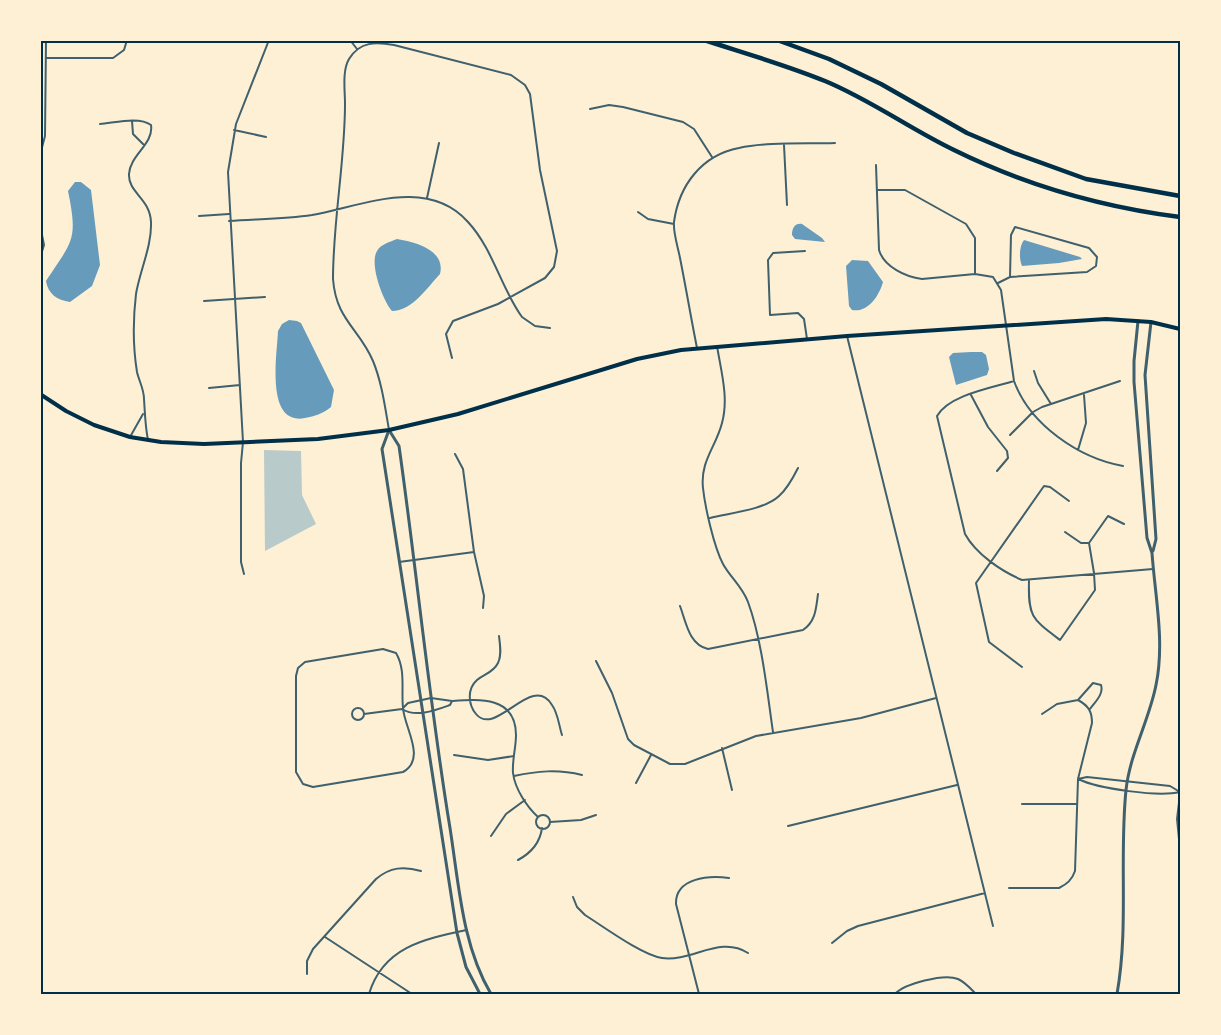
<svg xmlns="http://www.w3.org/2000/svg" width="1221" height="1035" font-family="'Open Sans',sans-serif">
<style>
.green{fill:#b9caca}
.water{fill:#669bbc}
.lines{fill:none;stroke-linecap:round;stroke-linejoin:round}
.minor{stroke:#3f606c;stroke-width:2}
.tertiary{stroke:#3f606c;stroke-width:3}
.primary{stroke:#003049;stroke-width:4}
.motorway{stroke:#003049;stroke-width:4.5}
.neatline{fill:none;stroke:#003049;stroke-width:2}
</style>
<rect width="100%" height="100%" fill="#fdf0d5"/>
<path class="green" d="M 264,450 L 301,451 L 302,495 L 316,524 L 265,551 Z"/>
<path class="water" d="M 75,182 L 81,182 L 91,190 L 100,265 L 92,286 L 70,302 C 57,300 48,294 46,281 C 73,240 78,240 68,191 Z
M 802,224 L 822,238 L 825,242 L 795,239 L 792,235 C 792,228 795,223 802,224 Z
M 397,239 C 415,242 446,250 440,274 C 427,288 412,311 392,311 C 383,301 369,264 377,251 C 381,244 390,242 397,239 Z
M 1024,240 L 1080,257 L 1082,259 L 1059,263 L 1022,266 C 1019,259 1019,246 1024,240 Z
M 852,260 L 868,261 L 883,282 C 879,296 868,313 852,310 L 849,306 L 846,266 Z
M 289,320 L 297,321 L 301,323 L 334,390 L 331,407 C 322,414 315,416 305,418 C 265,426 277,355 278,331 L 282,324 Z
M 971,352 L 982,352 L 986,355 L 989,369 L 987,375 L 956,385 L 949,357 L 953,353 Z"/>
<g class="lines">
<path class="minor" d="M 350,40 L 357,49
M 46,58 L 113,58 L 124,50 L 127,40
M 590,109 L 609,105 L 623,107 L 683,122 L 694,129 L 712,157
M 132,121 L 133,134 L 143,144
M 100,124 C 114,123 139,116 151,125 C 154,144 130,155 129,174 C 128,193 150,198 151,222 C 152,246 140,270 136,294 C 133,319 133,347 137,372 C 139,381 144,389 144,399 C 145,413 145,425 148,440
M 234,130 L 266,137
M 784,145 L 787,205
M 40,155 L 45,136 L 46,40
M 876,165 L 879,250 C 884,267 906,277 922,279 L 975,274
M 878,190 L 905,190 L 966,224 L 975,238 L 975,274 L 993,277 L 1001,290 L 1014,381 C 1030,425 1079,458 1123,466
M 427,198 L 439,143
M 638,212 L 648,219 L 674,224
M 199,216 L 229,214
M 229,221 C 257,219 285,219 312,215 C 362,206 427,176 468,222 C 493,249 501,288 522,317 L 535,326 L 550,328
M 40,225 L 44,245 L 40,258
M 805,251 L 773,253 L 768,260 L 770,315 L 798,313 L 804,319 L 807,339
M 998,283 L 1010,277 L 1087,272 L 1096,266 L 1097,257 L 1089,248 L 1015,227 L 1011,235 L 1010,277
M 204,301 L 265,297
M 847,336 L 993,926
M 717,346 C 721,371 729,398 722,423 C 716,447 700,461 703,488 C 705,507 714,547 723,564 C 730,577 742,586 748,602 C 762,640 767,691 773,732
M 697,348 C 691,318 686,288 680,258 C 678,247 673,233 674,222 C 679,185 702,155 739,148 C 766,142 805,144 835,143
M 1034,371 L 1038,383 L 1051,404
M 1014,381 C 991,388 949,395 937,416 L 965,534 C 976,554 1001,571 1022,580 L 1153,569
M 209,388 L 240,385
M 971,395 L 988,427 L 1007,451 L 1008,458 L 997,471
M 389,430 C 385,407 382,383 373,361 C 359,328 336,320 333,279 C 333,220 345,162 345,104 C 345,90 342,71 349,59 C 360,41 376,42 394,45 L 511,75 L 525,85 L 530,94 L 540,170 L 557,251 L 554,267 L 545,278 L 498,304 L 453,321 L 446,334 L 452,358
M 1010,435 L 1033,412 L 1042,407 L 1120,381
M 130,437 L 143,414
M 1078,450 L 1086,423 L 1084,395
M 455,454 L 463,469 L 474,552 L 484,596 L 483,608
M 710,518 C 730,513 764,510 779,496 C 787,489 793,478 798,468
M 1065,532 L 1081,543 L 1089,543
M 399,562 L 474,552
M 244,574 L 241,562 L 241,463 L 243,442 L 228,172 L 236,124 L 269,40
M 1029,581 C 1028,617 1032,619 1060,640 L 1095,590 L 1094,573 L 1089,543 L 1108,516 L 1124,524
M 680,606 C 686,622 689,645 708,649 L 803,630 C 816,621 816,608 818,594
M 499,636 C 500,645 502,655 498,663 C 493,673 484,674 477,680 C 467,689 468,704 476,714 C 496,738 532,672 552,705 C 558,713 559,726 562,735
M 383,649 L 396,653 C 406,670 401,690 403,708 C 404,727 427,759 403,772 L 313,787 L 303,784 L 296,772 L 296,676 L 298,668 L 305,662 Z
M 596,661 L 612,693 L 628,739 L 634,745 L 670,764 L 685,764 L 756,736 L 861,718 L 936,698
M 1022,667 L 989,642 L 976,583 L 1044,486 L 1050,487 L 1069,501
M 1078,700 L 1093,683 L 1101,685 C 1104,694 1095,702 1090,709
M 452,701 C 479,699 516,696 516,735 C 516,748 512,760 513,773 C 515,789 527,807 538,817
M352 714a6 6 0 1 1 12 0a6 6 0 1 1-12 0Z
M 364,714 L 402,709 L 408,703 L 431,698 L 452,701 L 450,705 C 436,710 416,718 402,709
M 722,748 L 732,790
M 454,755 L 488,760 L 514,756
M 514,776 C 537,771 558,769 582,775
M 1087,777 L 1170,786 L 1180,792 C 1158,797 1099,789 1078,779 Z
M 636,783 L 651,755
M 1180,794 L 1177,819 L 1180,849
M 1022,804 L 1076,804
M536 822a7 7 0 1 1 14 0a7 7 0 1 1-14 0Z
M 550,822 L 581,820 L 596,815
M 788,826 L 957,785
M 491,836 L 506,814 L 525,800
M 518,860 C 531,853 540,843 542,828
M 1009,888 L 1059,888 C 1067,884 1072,880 1075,871 L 1078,779 L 1092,723 C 1092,712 1089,706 1078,700 L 1057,704 L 1042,714
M 573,897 L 577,907 L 585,915 C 604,927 642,955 662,958 C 692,962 720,935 748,953
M 325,937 L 412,994
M 832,943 L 847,931 L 858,926 L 985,893
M 307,974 L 307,961 L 313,949 L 376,879 C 390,867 404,866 421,871
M 369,994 C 383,947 424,939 467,930
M 699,994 L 676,904 C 675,878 709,875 729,878
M 895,994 C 904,984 944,973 958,979 C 965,982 971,989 976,994"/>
<path class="tertiary" d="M 1151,322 L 1145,375 L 1156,539 L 1153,551
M 389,430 L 399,446 C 417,573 429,701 450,828 C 459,885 462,945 491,994
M 389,430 L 382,449 L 457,933 L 466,967 L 480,994
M 1117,994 C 1129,927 1119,858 1126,790 C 1130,753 1149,721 1156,685 C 1165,642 1155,596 1152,553 L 1147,538 L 1134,382 L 1134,361 L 1138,321"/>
<path class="primary" d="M 40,394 L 66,411 L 94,425 L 130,437 L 161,442 L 204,444 L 318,439 L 389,430 L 458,414 L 637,359 L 681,350 L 847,336 L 1106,319 L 1151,322 L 1180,329"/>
<path class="motorway" d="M 704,40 C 744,53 786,65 825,81 C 871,100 910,129 954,150 C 1025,185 1102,207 1180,217
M 777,40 L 829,59 L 881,84 L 967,133 L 1014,153 L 1086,179 L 1180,196"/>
</g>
<rect width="1221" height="1035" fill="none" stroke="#fdf0d5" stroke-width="84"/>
<rect x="42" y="42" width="1137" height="951" class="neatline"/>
</svg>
